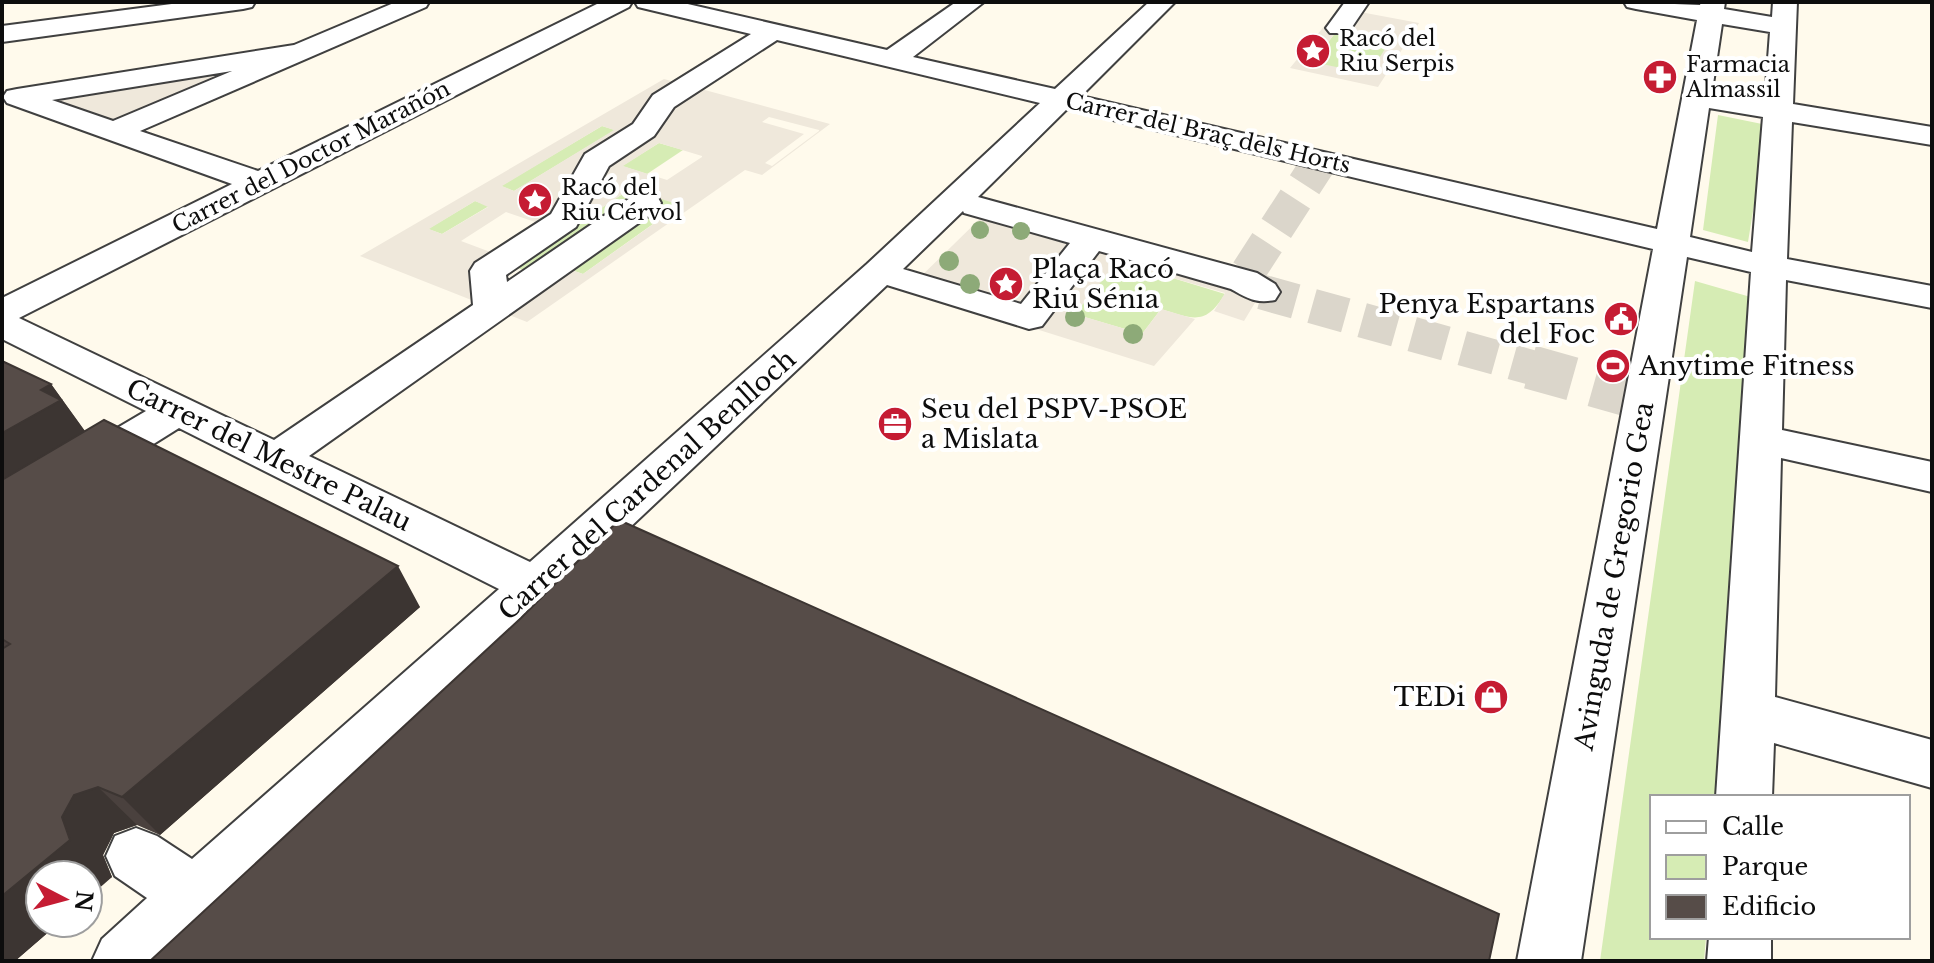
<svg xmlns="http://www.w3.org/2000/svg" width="1934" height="963" font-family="'Libre Baskerville',serif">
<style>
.green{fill:#d6ecb4}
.plaza{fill:#efe8db;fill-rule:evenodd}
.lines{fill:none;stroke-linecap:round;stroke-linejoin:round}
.minor-tunnel-far2{stroke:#dbd6cb;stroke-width:27;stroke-dasharray:27 14;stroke-linecap:butt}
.minor-tunnel-far1{stroke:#dbd6cb;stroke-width:35;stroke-dasharray:35 17;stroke-linecap:butt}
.minor-tunnel{stroke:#dbd6cb;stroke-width:44;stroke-dasharray:44 22;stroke-linecap:butt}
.minor-casing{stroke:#404040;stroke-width:4}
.minor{fill:#fff;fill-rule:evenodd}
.tree{fill:#8daa78}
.wall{fill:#4a413e}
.shaded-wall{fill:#3c3532}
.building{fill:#564c48;stroke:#3c3532;stroke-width:2}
.labels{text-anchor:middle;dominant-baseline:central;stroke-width:8;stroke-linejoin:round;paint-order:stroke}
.far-poi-label{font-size:22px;fill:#0d0d0d;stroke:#fff;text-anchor:start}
.far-street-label{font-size:22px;fill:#0d0d0d;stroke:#fff}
.poi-label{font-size:26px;fill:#0d0d0d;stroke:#fff;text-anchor:start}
.street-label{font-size:26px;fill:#0d0d0d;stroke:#fff}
</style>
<rect width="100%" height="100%" fill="#fffaec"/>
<path class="green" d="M 1339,28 L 1393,39 L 1368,75 L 1312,63 Z
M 1718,115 L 1767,125 L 1748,242 L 1703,230 Z
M 602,126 L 615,130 L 514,191 L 501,186 Z
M 659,143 L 683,150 L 647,174 L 622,166 Z
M 630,189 L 681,204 L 583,274 L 571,270 L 659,209 L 630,198 L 523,270 L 513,266 Z
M 475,201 L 489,206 L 442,234 L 428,229 Z
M 1117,261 L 1225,294 C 1205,326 1194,319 1161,309 L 1142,334 L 1074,314 Z
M 1695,281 L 1754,298 L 1716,797 L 1652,797 L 1652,937 L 1706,937 L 1704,961 L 1600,961 Z"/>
<path class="plaza" d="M 1339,8 L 1419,23 L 1378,87 L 1290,68 ZM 1339,28 L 1392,38 L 1369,74 L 1313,62 Z
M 300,52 L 114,131 L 17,97 Z
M 664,79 L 830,124 L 762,175 L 745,170 L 527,322 L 360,256 ZM 769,117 L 819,130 L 819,131 L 772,166 L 765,163 L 804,134 L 762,122 ZM 602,126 L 614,130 L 514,191 L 502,186 ZM 659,143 L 702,156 L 702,157 L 667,180 L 623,166 ZM 630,189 L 680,205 L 583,274 L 572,270 L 660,208 L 630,198 L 509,279 L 500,276 ZM 475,201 L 488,207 L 442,234 L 429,229 ZM 506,212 L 538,223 L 493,253 L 461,241 Z
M 997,202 L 1270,278 L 1244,321 L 1214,311 L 1225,293 L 1117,262 L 1075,314 L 1142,334 L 1161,309 L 1195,319 L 1154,366 L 908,289 Z"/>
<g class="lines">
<path class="minor-tunnel-far2" d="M 1319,163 L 1321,160"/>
<path class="minor-tunnel-far1" d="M 1248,272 L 1320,161
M 1262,292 L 1537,369"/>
<path class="minor-tunnel" d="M 1530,367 L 1644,399"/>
<g class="minor-casing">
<path id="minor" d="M 187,2 L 255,2 L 252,7 L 243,9 L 2,42 L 2,26 Z
M 396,2 L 429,2 L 426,7 L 140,131 L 258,171 L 601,2 L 632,2 L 629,7 L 19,318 L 274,440 L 473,305 L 470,271 L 475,263 L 551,214 L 585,154 L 633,124 L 653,95 L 751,34 L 638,7 L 635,2 L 679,2 L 887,50 L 956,2 L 984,2 L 913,57 L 1055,89 L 1149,2 L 1175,2 L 1081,96 L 1657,229 L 1697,20 L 1636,9 L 1627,7 L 1624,2 L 1700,5 L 1701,2 L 1725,2 L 1724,9 L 1772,17 L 1773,2 L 1797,2 L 1793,104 L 1932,127 L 1932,145 L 1792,122 L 1787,259 L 1932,286 L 1932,308 L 1786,280 L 1782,430 L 1932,462 L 1932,492 L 1781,458 L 1775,697 L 1932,740 L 1932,788 L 1774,743 L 1772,797 L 1716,797 L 1751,272 L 1687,257 L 1581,961 L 1517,961 L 1653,249 L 1067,109 L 978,197 L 1257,273 L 1275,284 L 1280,292 L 1275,300 C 1256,304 1247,298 1231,289 L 1099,251 L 1042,326 L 1029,329 L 887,285 L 170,961 L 92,961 L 102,939 L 147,898 L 115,876 L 106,856 L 115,836 L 136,828 L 157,836 L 192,859 L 499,589 L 179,428 L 18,529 L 2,533 L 2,496 L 146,411 L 2,339 L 2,298 L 232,184 L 7,103 L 3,97 L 7,91 L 17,89 L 294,45 ZM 1722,24 L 1770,32 L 1765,100 L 1712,91 ZM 777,40 L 1040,103 L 867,264 L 530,562 L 309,456 L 657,210 L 661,203 L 657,196 L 645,193 L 633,196 L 507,282 L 506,275 L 576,227 L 609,166 L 654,136 L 674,107 ZM 232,71 L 113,121 L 52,100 ZM 1709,108 L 1763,117 L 1752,252 L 1690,237 ZM 963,211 L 964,213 L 1070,243 L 1021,304 L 903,269 Z
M 1345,2 L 1369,2 L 1348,33 L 1330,33 L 1326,28 Z
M 1709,937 L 1771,937 L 1771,961 L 1707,961 Z"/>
</g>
<use href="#minor" class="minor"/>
</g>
<g class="tree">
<circle cx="980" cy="230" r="9"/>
<circle cx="1021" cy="231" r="9"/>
<circle cx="949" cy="261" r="10"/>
<circle cx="970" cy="284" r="10"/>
<circle cx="1075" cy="317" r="10"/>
<circle cx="1133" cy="334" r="10"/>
</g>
<path class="wall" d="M 2,361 L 51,384 L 85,431 L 420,607 L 160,835 L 137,825 L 114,833 L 103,855 L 112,877 L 40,923 L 59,923 L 15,961 L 2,961 Z"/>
<path class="shaded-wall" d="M 51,384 L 91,440 L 2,493 L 2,433 L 41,390 Z
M 398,566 L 420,607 L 160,835 L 122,797 Z
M 98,787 L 137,825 L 114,833 L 103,855 L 112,877 L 88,898 L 88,875 L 40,875 L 40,923 L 59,923 L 15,961 L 2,961 L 2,896 L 62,817 L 74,795 Z"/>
<path class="building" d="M 2,361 L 51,384 L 41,390 L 61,400 L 2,433 Z
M 104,420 L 398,566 L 122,797 L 98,787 L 74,795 L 62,817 L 70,840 L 2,896 L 2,649 L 10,644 L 2,639 L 2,480 Z
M 619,520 L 1499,914 L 1489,961 L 150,961 L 521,618 Z"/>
<defs>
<g id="sight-disc" transform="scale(1.8)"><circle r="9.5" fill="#c51c33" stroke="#fff"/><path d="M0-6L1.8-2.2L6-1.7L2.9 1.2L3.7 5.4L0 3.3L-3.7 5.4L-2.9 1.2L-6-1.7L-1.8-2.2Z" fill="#fff"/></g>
<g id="pharmacy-disc" transform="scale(1.8)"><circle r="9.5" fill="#c51c33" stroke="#fff"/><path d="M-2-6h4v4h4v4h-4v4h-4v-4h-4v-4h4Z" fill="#fff"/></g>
<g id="civic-disc" transform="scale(1.8)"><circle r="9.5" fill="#c51c33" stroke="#fff"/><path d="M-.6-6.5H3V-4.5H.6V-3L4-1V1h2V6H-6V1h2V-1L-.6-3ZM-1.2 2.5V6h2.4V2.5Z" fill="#fff"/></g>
<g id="stadium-disc" transform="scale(1.8)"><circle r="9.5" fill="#c51c33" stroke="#fff"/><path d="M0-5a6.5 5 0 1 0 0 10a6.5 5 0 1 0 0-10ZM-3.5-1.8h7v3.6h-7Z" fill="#fff"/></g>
<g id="office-disc" transform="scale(1.8)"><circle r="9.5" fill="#c51c33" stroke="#fff"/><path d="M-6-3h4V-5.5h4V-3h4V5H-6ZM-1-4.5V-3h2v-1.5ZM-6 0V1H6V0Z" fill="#fff"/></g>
<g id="shop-disc" transform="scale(1.8)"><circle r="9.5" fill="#c51c33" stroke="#fff"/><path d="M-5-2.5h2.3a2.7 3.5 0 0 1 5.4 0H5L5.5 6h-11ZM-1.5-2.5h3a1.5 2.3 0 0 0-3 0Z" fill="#fff"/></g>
</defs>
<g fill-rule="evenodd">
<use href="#sight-disc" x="1313" y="51"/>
<use href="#pharmacy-disc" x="1660" y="77"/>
<use href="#sight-disc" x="535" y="200"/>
<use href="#sight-disc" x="1006" y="284"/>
<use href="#civic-disc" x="1621" y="319"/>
<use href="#stadium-disc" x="1613" y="366"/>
<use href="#office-disc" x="895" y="424"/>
<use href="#shop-disc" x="1491" y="697"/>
</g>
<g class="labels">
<g class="far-poi-label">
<text x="1339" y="38">Racó del<tspan x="1339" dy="25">Riu Serpis</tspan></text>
<text x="1686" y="64">Farmacia<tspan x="1686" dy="25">Almassil</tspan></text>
<text x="561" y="187">Racó del<tspan x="561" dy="25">Riu Cérvol</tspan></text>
</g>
<g class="far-street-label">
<text transform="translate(1208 133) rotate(13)">Carrer del Braç dels Horts</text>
<text transform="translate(311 157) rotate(-27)">Carrer del Doctor Marañón</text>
</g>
<g class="poi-label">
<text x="1032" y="269">Plaça Racó<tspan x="1032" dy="30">Riu Sénia</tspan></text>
<text x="1595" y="304" text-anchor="end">Penya Espartans<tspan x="1595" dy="30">del Foc</tspan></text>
<text x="1639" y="366">Anytime Fitness</text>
<text x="921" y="409">Seu del PSPV-PSOE<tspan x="921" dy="30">a Mislata</tspan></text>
<text x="1465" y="697" text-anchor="end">TEDi</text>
</g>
<g class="street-label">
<text transform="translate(269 455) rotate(26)">Carrer del Mestre Palau</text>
<text transform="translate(647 485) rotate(-42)">Carrer del Cardenal Benlloch</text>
<text transform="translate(1614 576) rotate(-80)">Avinguda de Gregorio Gea</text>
</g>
</g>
<rect width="1934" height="963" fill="none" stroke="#0d0d0d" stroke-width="8"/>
<rect x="1650" y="795" width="260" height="144" fill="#ffffff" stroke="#9e9e9e" stroke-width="2"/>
<rect x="1666" y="821" width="40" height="12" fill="#ffffff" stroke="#9e9e9e" stroke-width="2"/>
<text x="1722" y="835" font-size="24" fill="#0d0d0d">Calle</text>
<rect x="1666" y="855" width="40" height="24" fill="#d6ecb4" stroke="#9e9e9e" stroke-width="2"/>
<text x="1722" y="875" font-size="24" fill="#0d0d0d">Parque</text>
<rect x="1666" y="895" width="40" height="24" fill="#564c48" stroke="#9e9e9e" stroke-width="2"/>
<text x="1722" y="915" font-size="24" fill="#0d0d0d">Edificio</text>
<g transform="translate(64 899) rotate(96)"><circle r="38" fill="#ffffff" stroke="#9e9e9e" stroke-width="2"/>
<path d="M0-6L14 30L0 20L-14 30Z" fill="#c51c33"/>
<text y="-12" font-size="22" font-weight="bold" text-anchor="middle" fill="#0d0d0d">N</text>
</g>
</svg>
